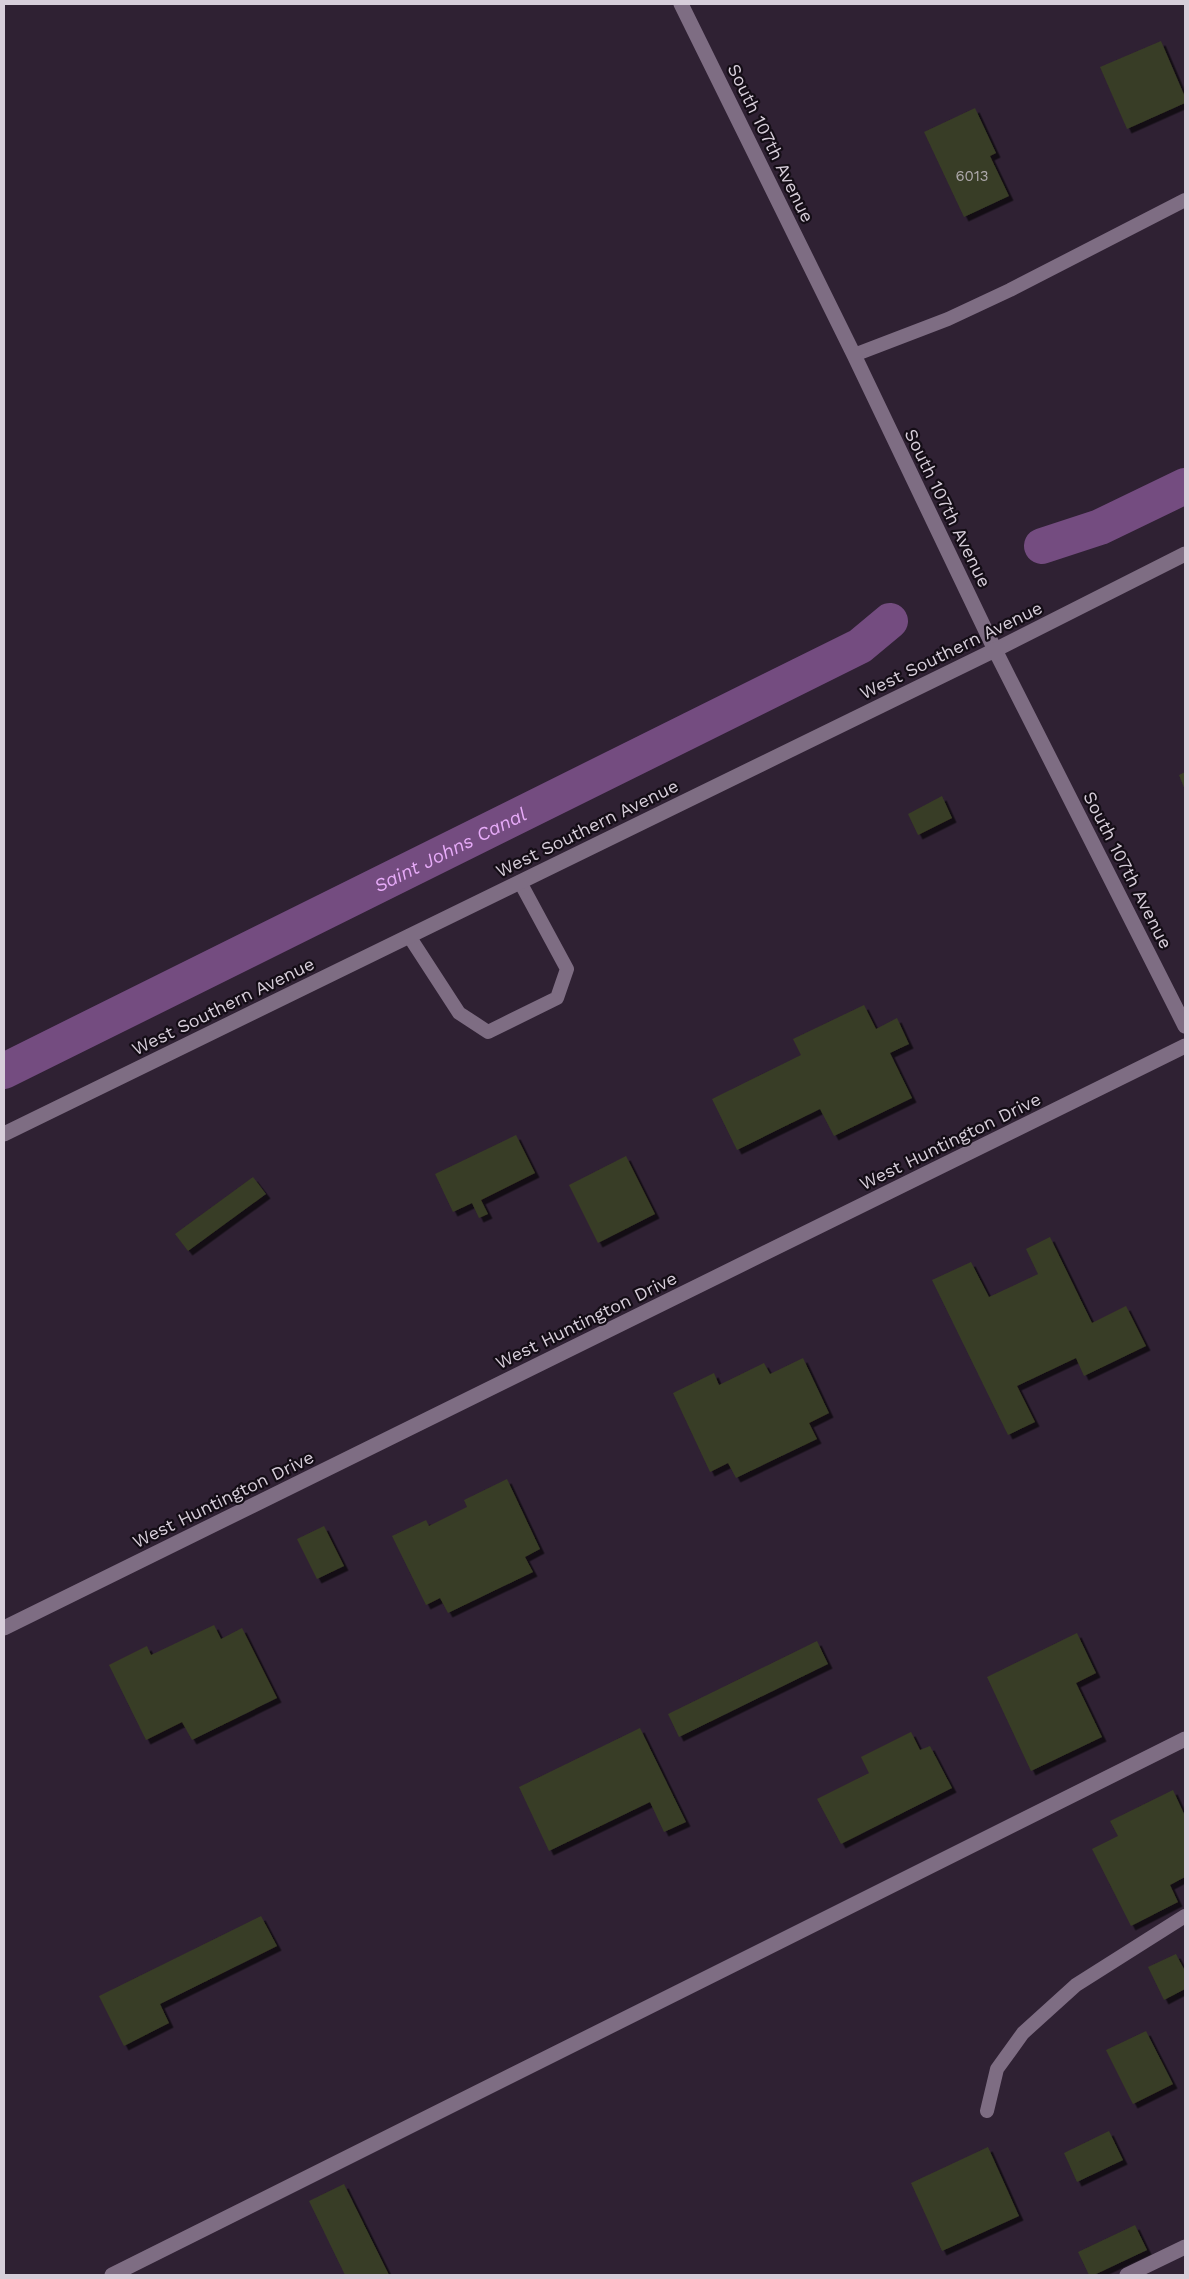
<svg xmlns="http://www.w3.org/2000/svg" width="1189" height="2279" font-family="'Work Sans',sans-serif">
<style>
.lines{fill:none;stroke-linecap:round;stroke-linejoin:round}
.canal{stroke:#744c80;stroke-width:36}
.building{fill:#383c25;filter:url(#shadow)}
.service{stroke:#7e6d83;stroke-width:14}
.minor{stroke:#7e6d83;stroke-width:15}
.tertiary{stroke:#7e6d83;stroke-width:15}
.secondary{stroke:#7e6d83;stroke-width:15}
.labels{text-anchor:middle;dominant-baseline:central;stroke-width:4.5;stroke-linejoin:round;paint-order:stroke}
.number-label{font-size:15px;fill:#afaaad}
.street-label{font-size:18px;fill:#d7ceda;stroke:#140d16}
.water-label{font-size:19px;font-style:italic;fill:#e7abf8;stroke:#140d16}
</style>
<defs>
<filter id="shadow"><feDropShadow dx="4.5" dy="4.5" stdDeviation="0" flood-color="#0009"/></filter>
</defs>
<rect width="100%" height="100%" fill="#2f2133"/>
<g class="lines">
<g class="canal">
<path d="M 1042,546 L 1100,527 L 1185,486"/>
<path id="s1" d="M 4,1071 L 860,646 L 890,621"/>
</g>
</g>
<path class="building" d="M 1161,41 L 1185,97 L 1185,103 L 1127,129 L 1100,67 Z
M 975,108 L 996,153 L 990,156 L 1009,196 L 964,217 L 924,132 Z
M 1185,772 L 1185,790 L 1179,775 Z
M 942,796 L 952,818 L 918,835 L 908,814 Z
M 864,1005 L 876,1029 L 897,1018 L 909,1044 L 890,1053 L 912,1098 L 834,1136 L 820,1109 L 737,1150 L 712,1099 L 801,1055 L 793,1039 Z
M 516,1135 L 535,1173 L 481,1200 L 488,1214 L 479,1218 L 472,1203 L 453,1212 L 435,1174 Z
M 626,1156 L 655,1214 L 598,1243 L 569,1185 Z
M 253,1177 L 266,1194 L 188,1251 L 175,1234 Z
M 1050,1237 L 1092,1323 L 1126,1306 L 1146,1346 L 1084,1376 L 1076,1358 L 1017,1386 L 1035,1422 L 1008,1435 L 932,1280 L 971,1262 L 989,1297 L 1038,1274 L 1026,1249 Z
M 803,1358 L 829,1413 L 809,1423 L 817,1439 L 736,1478 L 728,1463 L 710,1472 L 673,1393 L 714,1373 L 719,1385 L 764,1363 L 770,1374 Z
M 507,1479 L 540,1549 L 525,1557 L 533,1572 L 448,1613 L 440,1598 L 426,1605 L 392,1536 L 426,1520 L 429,1526 L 467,1507 L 464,1500 Z
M 324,1526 L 344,1566 L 317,1579 L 297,1539 Z
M 214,1625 L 221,1639 L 242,1628 L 277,1698 L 192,1740 L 182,1722 L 146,1740 L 109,1665 L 147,1646 L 151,1655 Z
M 1077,1633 L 1096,1673 L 1076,1683 L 1102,1737 L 1031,1771 L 987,1677 Z
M 817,1641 L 828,1664 L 679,1737 L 668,1714 Z
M 640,1728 L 686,1822 L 664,1832 L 650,1802 L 549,1851 L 519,1787 Z
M 911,1732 L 920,1750 L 930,1746 L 952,1788 L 841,1844 L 817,1799 L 869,1773 L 861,1757 Z
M 1173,1790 L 1185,1816 L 1185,1877 L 1170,1885 L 1178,1902 L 1131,1926 L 1092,1849 L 1118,1836 L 1110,1821 Z
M 261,1916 L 277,1946 L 160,2004 L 169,2023 L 124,2046 L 99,1996 Z
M 1176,1954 L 1185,1971 L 1185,1989 L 1164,2000 L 1148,1967 Z
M 1146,2031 L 1173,2084 L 1133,2104 L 1106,2050 Z
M 1109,2131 L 1123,2160 L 1077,2182 L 1064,2153 Z
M 988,2147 L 1019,2216 L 942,2251 L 911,2183 Z
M 344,2184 L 389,2275 L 345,2275 L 309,2201 Z
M 1135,2225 L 1147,2250 L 1094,2275 L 1089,2275 L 1078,2252 Z"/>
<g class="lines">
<path class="service" d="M 854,355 L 948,319 L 1010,290 L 1185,200
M 409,936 L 459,1013 L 488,1032 L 557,998 L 567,969 L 520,882
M 987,2111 L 997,2069 L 1023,2033 L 1076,1985 L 1185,1916"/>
<path class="minor" d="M 4,1628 L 1185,1046
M 112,2275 L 1185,1739
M 1127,2275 L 1185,2247"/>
<path class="tertiary" d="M 681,4 L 854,355 L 995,650"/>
<path class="secondary" d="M 995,650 L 1185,1026
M 4,1134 L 995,650 L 1185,554"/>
</g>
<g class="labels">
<g class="number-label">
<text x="972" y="176">6013</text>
</g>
<g class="street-label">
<text transform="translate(771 143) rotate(64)">South 107th Avenue</text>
<text transform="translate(948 508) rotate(64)">South 107th Avenue</text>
<text transform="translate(951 650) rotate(-26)">West Southern Avenue</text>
<text transform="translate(587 828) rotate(-26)">West Southern Avenue</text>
<text transform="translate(1128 870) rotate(63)">South 107th Avenue</text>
<text transform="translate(223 1006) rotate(-26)">West Southern Avenue</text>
<text transform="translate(950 1141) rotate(-26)">West Huntington Drive</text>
<text transform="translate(586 1320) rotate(-26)">West Huntington Drive</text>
<text transform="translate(223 1499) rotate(-26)">West Huntington Drive</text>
</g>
<g class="water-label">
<text stroke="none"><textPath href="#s1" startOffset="498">Saint Johns Canal</textPath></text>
</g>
</g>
<rect width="1189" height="2279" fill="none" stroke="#d7ceda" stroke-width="10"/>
</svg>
